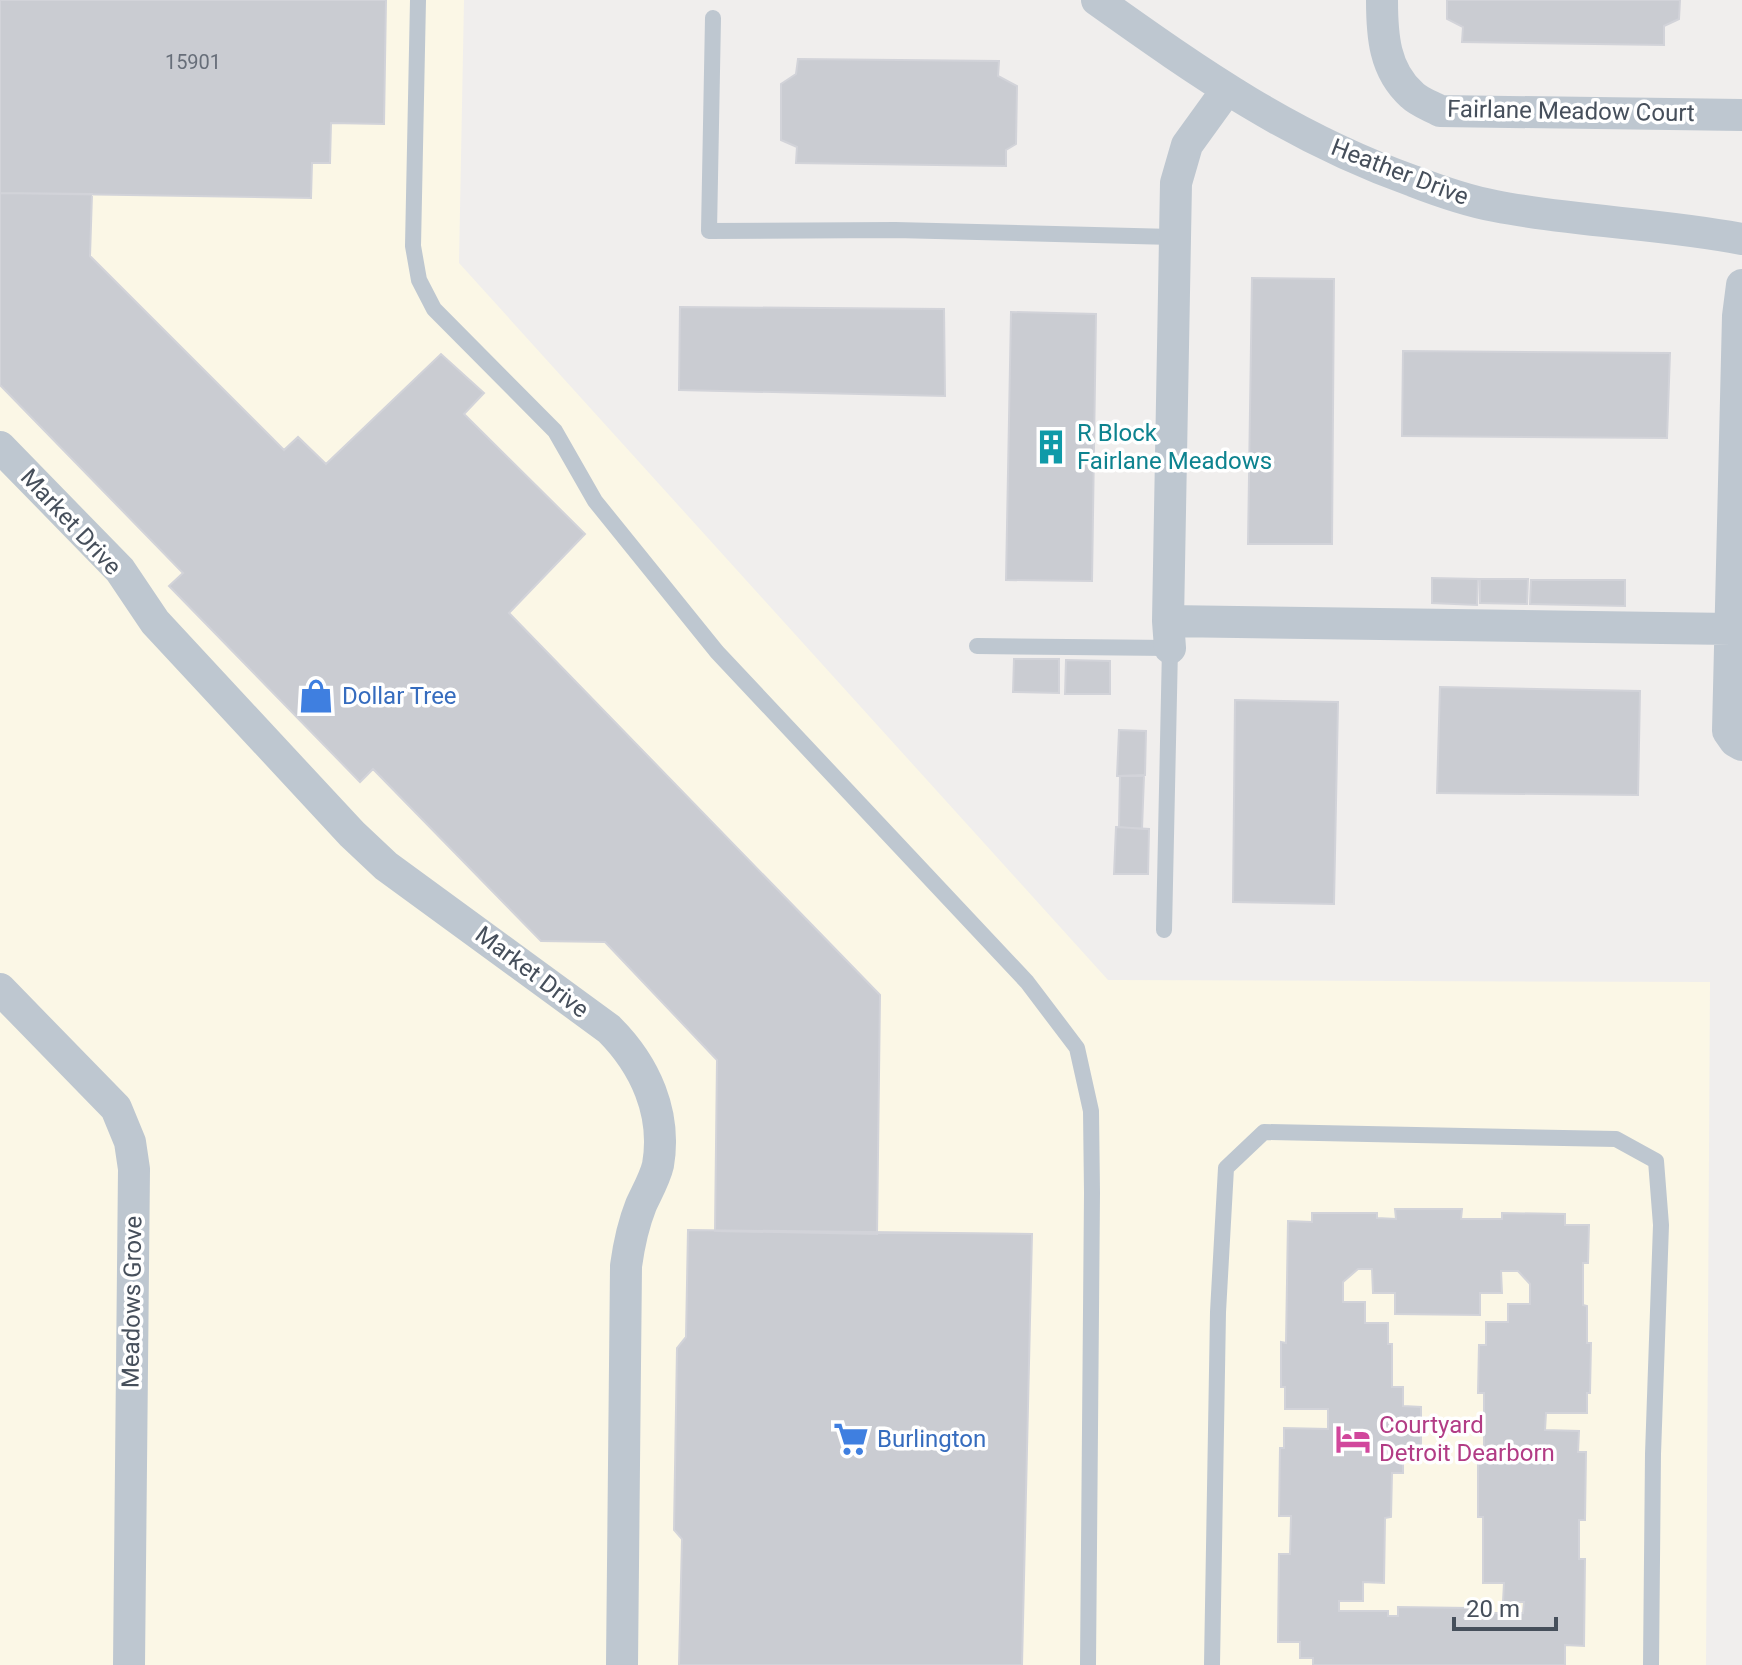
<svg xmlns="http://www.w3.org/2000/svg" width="1742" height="1665" font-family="Roboto,sans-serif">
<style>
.commercial{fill:#fbf7e6}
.building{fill:#caccd2;stroke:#d2d3d9;stroke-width:2;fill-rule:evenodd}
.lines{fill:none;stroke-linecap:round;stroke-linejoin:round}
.lane{stroke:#bec7d0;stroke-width:16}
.street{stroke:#bec7d0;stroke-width:32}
.labels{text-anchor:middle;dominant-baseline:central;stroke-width:7;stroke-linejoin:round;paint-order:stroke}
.number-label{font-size:20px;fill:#676e79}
.street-label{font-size:24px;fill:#464f5b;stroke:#fff}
.culture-label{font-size:24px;fill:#0d838f;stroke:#fff;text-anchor:start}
.shop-label{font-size:24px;fill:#366cbe;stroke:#fff;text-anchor:start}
.hotel-label{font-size:24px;fill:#b23c85;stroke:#fff;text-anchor:start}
</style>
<rect width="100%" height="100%" fill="#f0eeed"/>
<path class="commercial" d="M 0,0 L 464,0 L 459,263 L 1108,980 L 1710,982 L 1706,1665 L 0,1665 Z"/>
<path class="building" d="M 0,0 L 386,0 L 384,124 L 331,123 L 330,163 L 312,163 L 311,198 L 0,193 Z
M 1447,0 L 1680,0 L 1679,19 L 1664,26 L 1664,45 L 1462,42 L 1463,27 L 1447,19 Z
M 798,59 L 999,61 L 998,76 L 1017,86 L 1016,144 L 1006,150 L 1006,166 L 796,163 L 797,147 L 781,140 L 781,84 L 796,74 Z
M 0,193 L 92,194 L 90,256 L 284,450 L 298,437 L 326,464 L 441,354 L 484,393 L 464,414 L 585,534 L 509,613 L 880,995 L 877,1234 L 715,1231 L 717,1060 L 605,942 L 541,941 L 373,769 L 360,782 L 169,586 L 183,573 L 0,385 Z
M 1252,278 L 1334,279 L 1332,544 L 1248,544 Z
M 680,307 L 944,309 L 945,396 L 679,390 Z
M 1011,312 L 1096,314 L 1092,581 L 1006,580 Z
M 1403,351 L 1670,353 L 1667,438 L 1402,436 Z
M 1432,578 L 1478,579 L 1477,605 L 1432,603 Z
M 1480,579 L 1528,579 L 1527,604 L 1480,603 Z
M 1531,580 L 1625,580 L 1625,606 L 1530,604 Z
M 1014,659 L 1059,659 L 1059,693 L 1013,692 Z
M 1066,660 L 1110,661 L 1110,694 L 1065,694 Z
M 1440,687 L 1640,691 L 1638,795 L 1437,793 Z
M 1235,700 L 1338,702 L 1334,904 L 1233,902 Z
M 1119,730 L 1146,731 L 1145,775 L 1117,776 Z
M 1120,776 L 1144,776 L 1142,829 L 1119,827 Z
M 1116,827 L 1149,829 L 1148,874 L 1114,874 Z
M 1395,1209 L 1462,1209 L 1461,1219 L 1502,1219 L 1502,1213 L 1565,1214 L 1565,1225 L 1589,1225 L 1588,1263 L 1583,1263 L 1583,1305 L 1587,1306 L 1587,1343 L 1591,1343 L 1590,1393 L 1587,1393 L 1587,1413 L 1546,1413 L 1545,1430 L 1579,1431 L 1578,1452 L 1586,1452 L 1585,1520 L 1579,1520 L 1579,1559 L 1585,1559 L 1584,1646 L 1565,1645 L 1565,1665 L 1313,1665 L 1313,1658 L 1300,1658 L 1300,1642 L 1278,1642 L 1279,1554 L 1290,1554 L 1291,1516 L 1279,1516 L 1280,1448 L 1284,1448 L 1284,1428 L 1328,1429 L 1328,1409 L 1285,1409 L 1285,1387 L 1281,1387 L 1281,1342 L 1286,1343 L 1288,1221 L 1312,1222 L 1312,1213 L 1377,1213 L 1377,1218 L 1396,1219 ZM 1358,1269 L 1372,1269 L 1373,1293 L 1395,1293 L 1395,1314 L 1480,1315 L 1480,1293 L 1502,1293 L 1501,1271 L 1518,1271 L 1530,1284 L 1530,1304 L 1508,1304 L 1508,1322 L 1486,1322 L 1486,1345 L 1479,1345 L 1478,1393 L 1484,1393 L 1484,1449 L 1478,1449 L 1478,1517 L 1483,1517 L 1483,1583 L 1504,1583 L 1503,1602 L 1524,1602 L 1523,1613 L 1469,1613 L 1469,1608 L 1398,1607 L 1398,1616 L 1388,1616 L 1388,1611 L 1339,1611 L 1339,1601 L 1363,1601 L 1363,1582 L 1384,1583 L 1385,1518 L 1391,1517 L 1392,1473 L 1403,1473 L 1403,1453 L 1421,1453 L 1421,1407 L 1403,1406 L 1403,1387 L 1392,1387 L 1392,1344 L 1388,1344 L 1388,1323 L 1365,1323 L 1365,1302 L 1343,1302 L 1343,1282 Z
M 688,1230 L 1032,1234 L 1022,1665 L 679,1665 L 682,1539 L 674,1530 L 677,1348 L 686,1337 Z"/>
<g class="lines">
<path class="lane" d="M 418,0 L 413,246 L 419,280 L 434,309 L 555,431 L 595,501 L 717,652 L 1027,982 L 1077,1048 L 1091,1111 L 1092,1193 L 1088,1665
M 713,18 L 709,231 L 895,230 L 1173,237
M 977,646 L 1170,648 L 1164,930
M 1212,1665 L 1218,1312 L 1226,1168 L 1264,1132 L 1616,1139 L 1656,1161 L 1661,1225 L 1653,1454 L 1651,1665"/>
<path class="street" d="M 1097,0 C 1201,74 1292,138 1413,181 C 1439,191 1467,201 1495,206 C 1576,222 1660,223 1742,239
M 1382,0 C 1382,35 1384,70 1412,95 C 1419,102 1431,106 1440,111 L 1742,115
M 1742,285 L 1738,316 L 1728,731 L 1735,741 L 1742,745
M 0,447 L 120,570 L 155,622 L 352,834 L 386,866 L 609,1029 C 645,1065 667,1113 658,1165 C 655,1178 647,1192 641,1205 C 633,1225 629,1244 626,1266 L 622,1665
M 1168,621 L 1731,629
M 1170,648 L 1168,621 L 1176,183 L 1187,145 L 1226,91
M 0,989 L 116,1108 L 130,1142 L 134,1169 L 129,1665"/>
</g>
<defs>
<g id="building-bare" transform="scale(2.76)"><path d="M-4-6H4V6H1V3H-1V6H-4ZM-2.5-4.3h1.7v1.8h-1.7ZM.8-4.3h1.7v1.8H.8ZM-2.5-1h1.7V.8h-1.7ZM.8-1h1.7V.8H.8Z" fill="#0f9aa8" stroke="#fff" stroke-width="2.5" paint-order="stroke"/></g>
<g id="shop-bare" transform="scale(2.76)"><path d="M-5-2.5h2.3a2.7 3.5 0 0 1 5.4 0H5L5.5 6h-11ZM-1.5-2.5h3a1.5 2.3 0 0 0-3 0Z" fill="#3f7fe0" stroke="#fff" stroke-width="2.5" paint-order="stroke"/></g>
<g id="supermarket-bare" transform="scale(2.76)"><path d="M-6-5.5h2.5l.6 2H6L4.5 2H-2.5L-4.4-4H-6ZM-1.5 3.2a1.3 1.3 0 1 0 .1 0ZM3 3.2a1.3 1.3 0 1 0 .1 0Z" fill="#3f7fe0" stroke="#fff" stroke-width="2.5" paint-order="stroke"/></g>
<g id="hotel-bare" transform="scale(2.76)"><path d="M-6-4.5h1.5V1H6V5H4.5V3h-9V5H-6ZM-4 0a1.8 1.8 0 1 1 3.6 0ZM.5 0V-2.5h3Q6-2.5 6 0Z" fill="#d1479c" stroke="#fff" stroke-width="2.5" paint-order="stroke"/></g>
</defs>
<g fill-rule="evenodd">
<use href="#building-bare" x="1051" y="447"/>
<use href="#shop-bare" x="316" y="696"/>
<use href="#supermarket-bare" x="851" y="1439"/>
<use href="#hotel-bare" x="1353" y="1439"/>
</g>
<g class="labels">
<g class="number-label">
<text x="193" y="62">15901</text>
</g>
<g class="street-label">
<text transform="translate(1571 111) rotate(1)">Fairlane Meadow Court</text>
<text transform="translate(1400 172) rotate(21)">Heather Drive</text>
<text transform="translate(71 522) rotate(47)">Market Drive</text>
<text transform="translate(532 972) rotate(37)">Market Drive</text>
<text transform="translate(132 1302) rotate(-89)">Meadows Grove</text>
</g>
<g class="culture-label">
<text x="1077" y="433">R Block<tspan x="1077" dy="28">Fairlane Meadows</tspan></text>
</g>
<g class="shop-label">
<text x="342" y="696">Dollar Tree</text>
<text x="877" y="1439">Burlington</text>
</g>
<g class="hotel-label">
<text x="1379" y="1425">Courtyard<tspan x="1379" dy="28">Detroit Dearborn</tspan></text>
</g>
</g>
<path d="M1454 1617v12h102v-12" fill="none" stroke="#464f5b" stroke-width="4"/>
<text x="1466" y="1617" font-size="24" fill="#464f5b" stroke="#ffffff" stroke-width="6" paint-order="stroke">20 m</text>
</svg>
